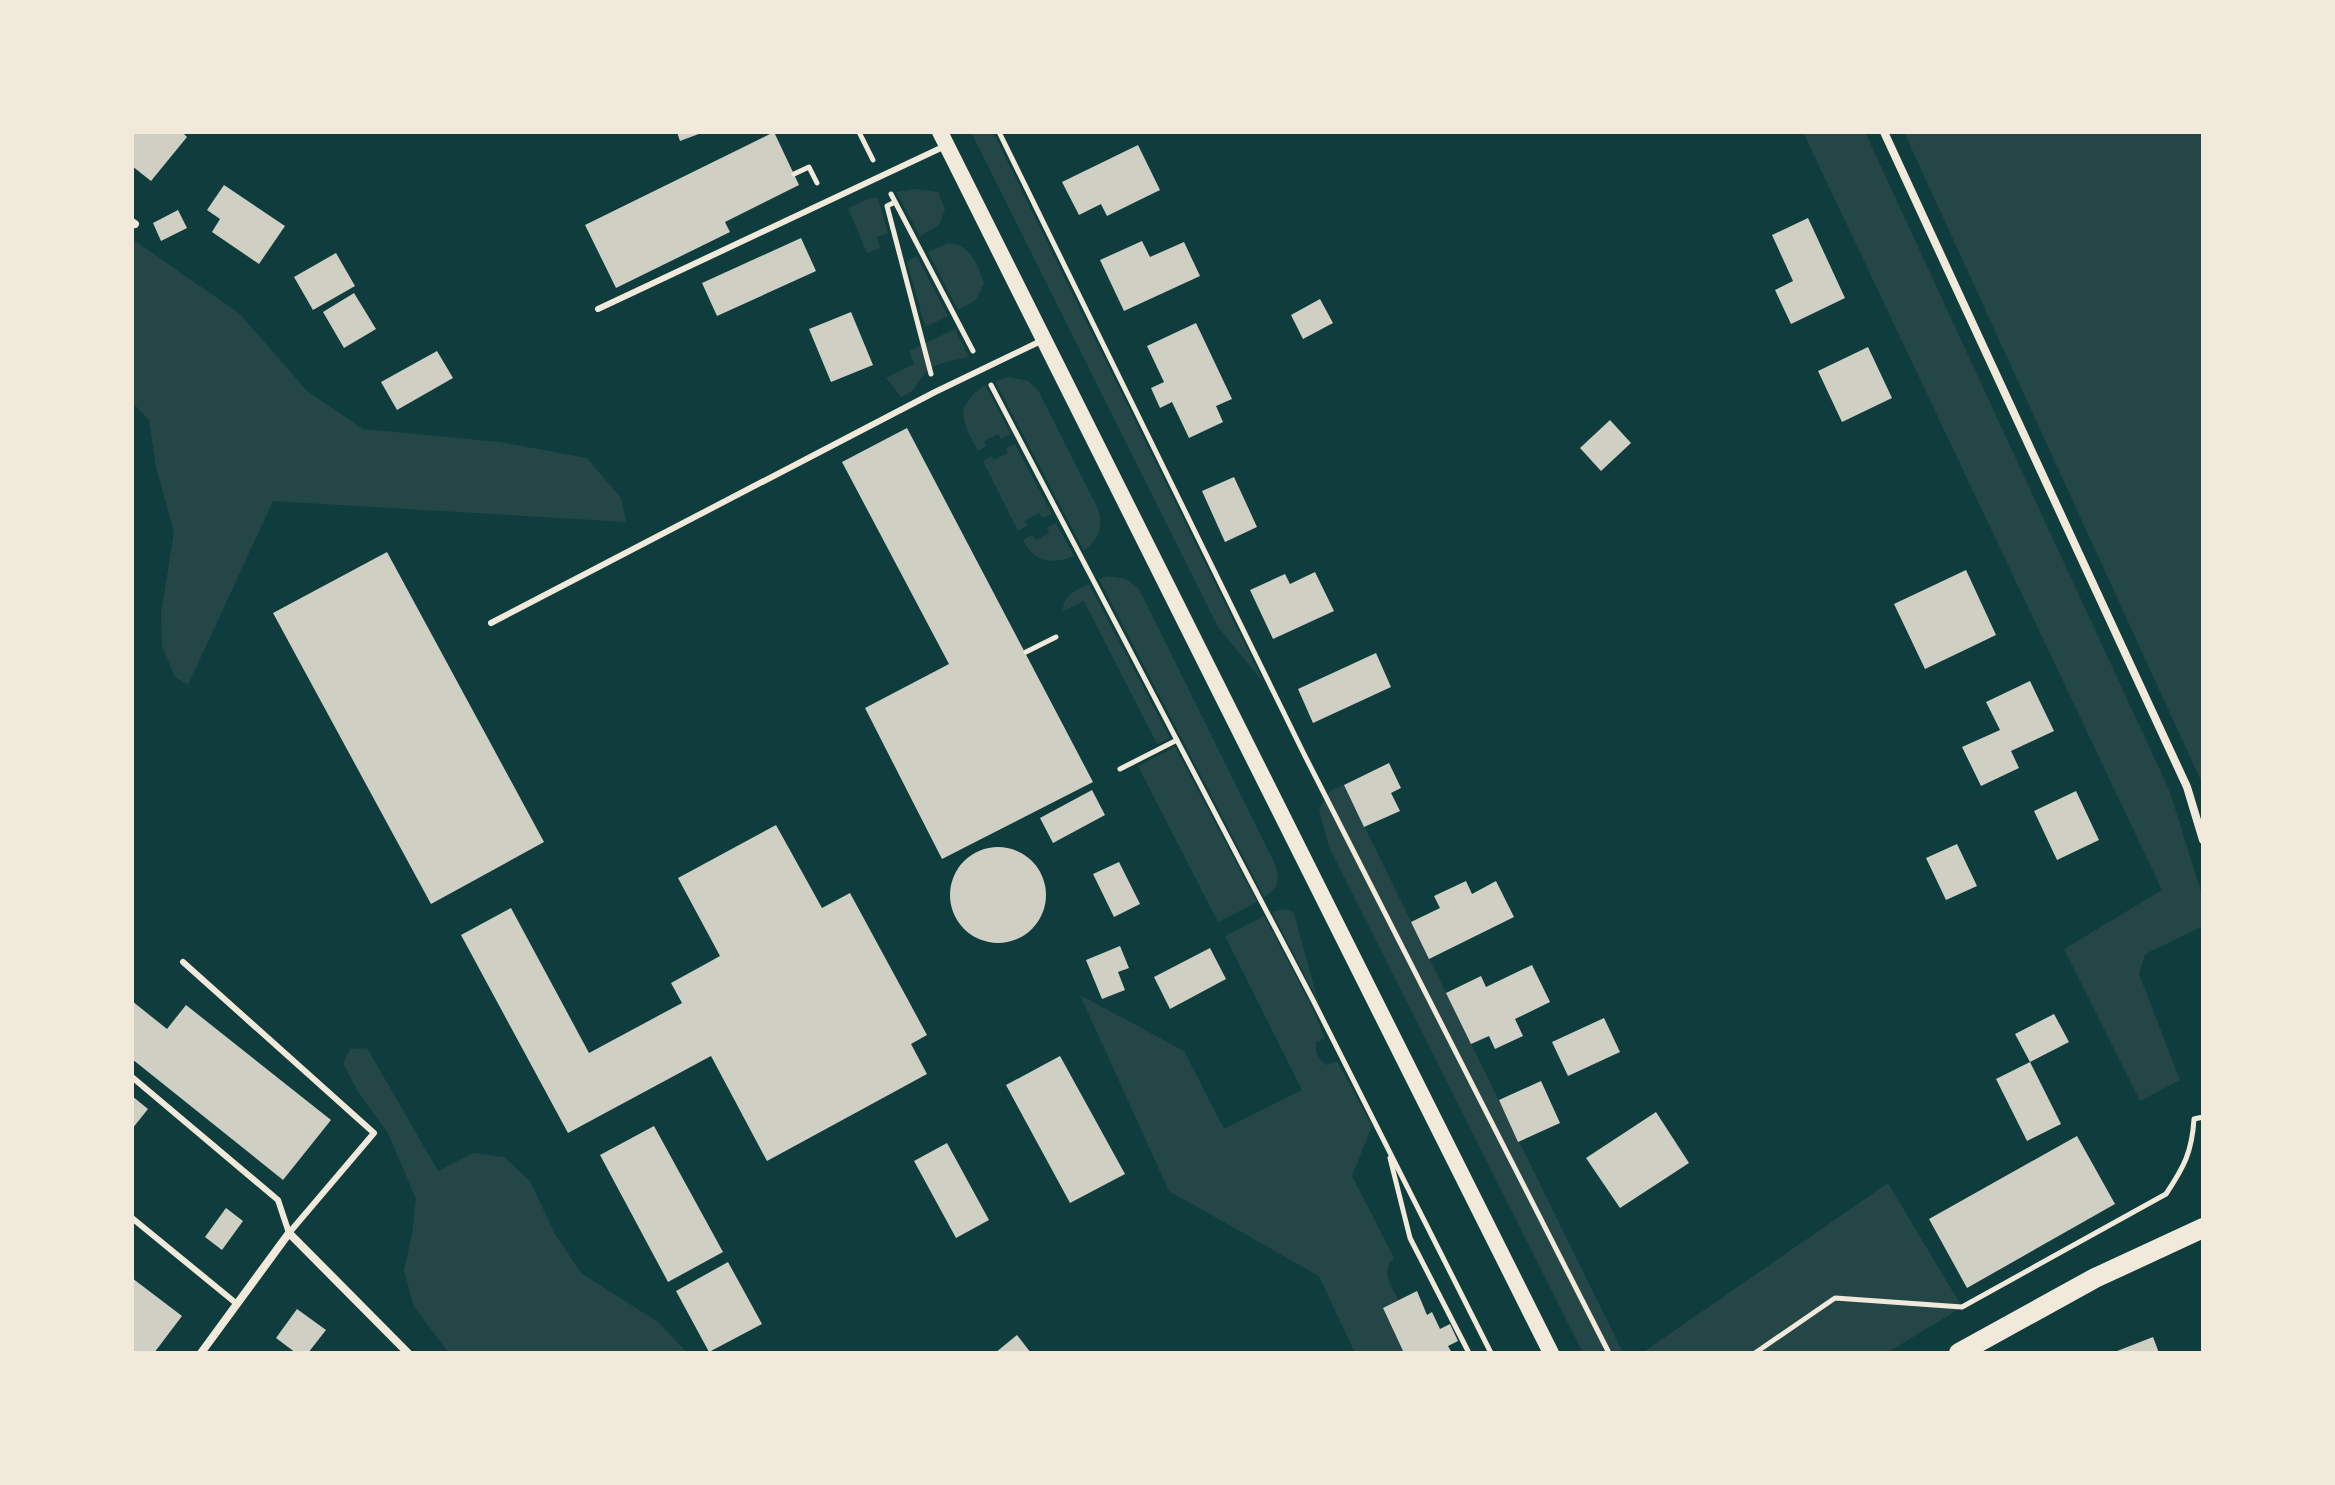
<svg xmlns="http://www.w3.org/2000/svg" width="2335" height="1485" font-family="'Crimson Pro',serif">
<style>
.green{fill:#244646}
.building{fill:#cfcfc3}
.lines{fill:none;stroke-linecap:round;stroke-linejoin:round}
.path{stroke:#f1e9da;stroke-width:5}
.service{stroke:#f1e9da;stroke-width:6}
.minor{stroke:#f1e9da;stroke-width:8}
.secondary{stroke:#f1e9da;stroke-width:16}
.primary{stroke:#f1e9da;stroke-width:20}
</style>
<rect width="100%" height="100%" fill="#0f3d3e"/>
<path class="green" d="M 971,132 L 993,132 L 1264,683 L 1218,627 Z
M 1803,132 L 1865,132 L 2170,792 L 2203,898 L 2203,926 L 2145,954 L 2139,974 L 2180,1080 L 2140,1101 L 2064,949 L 2162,890 Z
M 1904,132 L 2203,132 L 2203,786 L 2201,781 Z
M 915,189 L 938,192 L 945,209 L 939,225 L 920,236 L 896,192 Z
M 871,198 L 878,198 L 888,233 L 877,237 L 880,248 L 867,253 L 848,208 Z
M 132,239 L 240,314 L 307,391 L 363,429 L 500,442 L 587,458 L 621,498 L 626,522 L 273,501 L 188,685 L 175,677 L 162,646 L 161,613 L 174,532 L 156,467 L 149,420 L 132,402 Z
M 949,243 C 971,244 977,265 984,283 L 976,300 L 958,310 L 928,252 Z
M 917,256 L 948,316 L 925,327 L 907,261 Z
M 955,329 L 969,357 C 955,360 935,362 925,374 C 914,385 918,390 901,397 L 886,378 L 914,364 L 909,351 Z
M 1010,377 L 1028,381 L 1038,390 L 1098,509 C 1104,526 1098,541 1084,551 L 995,381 Z
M 985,385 L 1011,434 L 1001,439 L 998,434 L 984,441 L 986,446 L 978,451 C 962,421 953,407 985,385 Z
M 1015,444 L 1052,514 L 1043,518 L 1039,513 L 1025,521 L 1028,525 L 1018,531 L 983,461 L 992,456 L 994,460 L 1008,453 L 1006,448 Z
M 1056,523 L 1074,556 C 1052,565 1034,562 1023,540 L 1032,535 L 1036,540 L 1049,533 L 1047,527 Z
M 1107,576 L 1126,579 L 1139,589 L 1273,860 C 1281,877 1280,887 1264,897 L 1099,579 Z
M 1089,584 L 1170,738 L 1157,744 L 1084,601 L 1063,611 C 1063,595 1076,590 1089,584 Z
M 1175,747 L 1257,902 L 1218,922 L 1138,766 Z
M 1344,785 L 1623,1353 L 1583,1353 L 1329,847 L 1319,809 L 1330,791 Z
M 1286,909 L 1294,913 L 1318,1001 L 1272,912 Z
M 1264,916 L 1311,1005 L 1325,1038 L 1316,1042 C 1315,1052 1318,1060 1327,1065 L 1337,1061 L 1372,1126 L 1352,1176 L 1394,1258 C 1380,1271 1391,1285 1398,1300 L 1383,1308 L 1404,1353 L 1355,1353 L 1319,1276 L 1169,1191 L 1080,995 L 1184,1051 L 1224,1129 L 1302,1090 L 1225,936 Z
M 367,1048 L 438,1171 L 473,1153 L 504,1157 L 530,1181 L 555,1234 L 581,1273 L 658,1322 L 688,1353 L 449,1353 L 414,1307 L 404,1270 L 412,1235 L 416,1199 L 388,1133 L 357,1090 L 343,1063 L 350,1049 Z
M 1888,1183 L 1962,1307 L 1887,1353 L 1642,1353 Z"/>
<path class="building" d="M 132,132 L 182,132 L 187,137 L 151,181 L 132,166 Z
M 677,132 L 704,132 L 680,141 Z
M 774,132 L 799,185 L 725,222 L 730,232 L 616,288 L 585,225 Z
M 1138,145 L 1160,190 L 1107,216 L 1101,204 L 1079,215 L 1062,182 Z
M 224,185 L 285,226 L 259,264 L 212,232 L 220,219 L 207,210 Z
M 178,210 L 187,228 L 161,241 L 153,223 Z
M 1808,218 L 1845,298 L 1791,324 L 1775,290 L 1793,281 L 1772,235 Z
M 801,238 L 816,271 L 717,316 L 702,283 Z
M 1142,241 L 1150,257 L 1184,242 L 1200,276 L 1124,311 L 1100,260 Z
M 336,253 L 355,286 L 313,310 L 294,277 Z
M 354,293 L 376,329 L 344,348 L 323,312 Z
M 1320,299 L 1333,323 L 1303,339 L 1291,315 Z
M 851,312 L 873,365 L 831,382 L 809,329 Z
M 1196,323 L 1232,399 L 1216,406 L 1223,422 L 1189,438 L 1172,402 L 1160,408 L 1151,388 L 1164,382 L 1147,346 Z
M 1868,347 L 1892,398 L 1842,422 L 1818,371 Z
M 437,351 L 453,378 L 397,410 L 381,382 Z
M 1610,420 L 1631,443 L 1601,471 L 1580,448 Z
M 907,428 L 1093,782 L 942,859 L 865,708 L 949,664 L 842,462 Z
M 1234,477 L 1257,527 L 1225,542 L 1202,491 Z
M 387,552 L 544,842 L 431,904 L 273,613 Z
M 1966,570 L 1996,635 L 1925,669 L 1894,604 Z
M 1315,572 L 1334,611 L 1273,639 L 1250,590 L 1285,574 L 1290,584 Z
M 1376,653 L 1391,687 L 1313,723 L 1298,689 Z
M 2030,681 L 2054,731 L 2011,751 L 2019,768 L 1981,786 L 1962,747 L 2000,730 L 1986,702 Z
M 1389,763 L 1401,788 L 1391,793 L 1400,811 L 1364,827 L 1344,785 Z
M 1092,790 L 1105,815 L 1053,843 L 1040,818 Z
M 2076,791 L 2099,840 L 2057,860 L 2034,811 Z
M 776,825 L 822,908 L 850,893 L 927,1035 L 911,1044 L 927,1074 L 767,1161 L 711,1056 L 568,1133 L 461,935 L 511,908 L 589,1053 L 682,1003 L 671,983 L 720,956 L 678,878 Z
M 1957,844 L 1977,886 L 1946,900 L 1926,858 Z
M950 895a48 48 0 1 1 96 0a48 48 0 1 1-96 0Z
M 1119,862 L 1140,904 L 1114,917 L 1093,874 Z
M 1466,881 L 1472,894 L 1496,881 L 1514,917 L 1429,959 L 1411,922 L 1440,908 L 1434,896 Z
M 1120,946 L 1129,968 L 1118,972 L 1125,990 L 1102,999 L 1086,960 Z
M 1210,948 L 1226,979 L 1170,1009 L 1154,977 Z
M 1532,965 L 1550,1002 L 1515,1019 L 1523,1036 L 1495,1049 L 1489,1036 L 1471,1044 L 1446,993 L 1481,976 L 1486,987 Z
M 132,1001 L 167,1029 L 186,1005 L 331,1120 L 283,1180 L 132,1059 Z
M 2054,1014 L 2069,1042 L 2030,1062 L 2015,1034 Z
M 1604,1018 L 1620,1052 L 1568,1076 L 1552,1042 Z
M 1060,1056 L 1125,1174 L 1070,1203 L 1006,1085 Z
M 2030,1062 L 2061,1124 L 2027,1141 L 1996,1079 Z
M 1541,1081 L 1560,1123 L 1518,1142 L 1499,1100 Z
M 132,1096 L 148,1109 L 132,1129 Z
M 1656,1112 L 1689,1163 L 1620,1208 L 1586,1158 Z
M 654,1126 L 723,1252 L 668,1282 L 600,1155 Z
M 2077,1136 L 2115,1204 L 1967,1288 L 1929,1219 Z
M 947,1143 L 989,1220 L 956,1238 L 914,1161 Z
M 226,1208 L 243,1221 L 222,1250 L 205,1237 Z
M 728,1262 L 762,1324 L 709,1352 L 676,1291 Z
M 132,1278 L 182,1316 L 154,1353 L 132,1353 Z
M 1417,1291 L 1427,1315 L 1432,1312 L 1440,1329 L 1450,1324 L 1458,1341 L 1448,1346 L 1452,1353 L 1404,1353 L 1383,1308 Z
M 297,1309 L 326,1330 L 308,1353 L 296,1353 L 276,1338 Z
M 1017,1335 L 1031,1353 L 995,1353 Z
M 2153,1337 L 2159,1353 L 2112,1353 Z"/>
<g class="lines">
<path class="path" d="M 859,132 L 873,160
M 999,132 L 1304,754 L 1609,1353
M 794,174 L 809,167 L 817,183
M 891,194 L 973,351
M 895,202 L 887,206 L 931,374
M 991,385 L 1314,1002 L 1491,1353
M 1026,652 L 1056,637
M 1120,769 L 1177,740
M 1390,1158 L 1410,1238 L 1469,1353
M 1755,1353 L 1835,1298 L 1962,1307 L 2166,1194 C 2184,1167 2192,1152 2194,1119 L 2203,1117"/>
<path class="service" d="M 598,309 L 943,147
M 491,623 L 935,392 L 1043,340
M 183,962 L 374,1133 L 289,1233
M 132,1077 L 278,1200 L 289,1233
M 132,1218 L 237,1304"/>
<path class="minor" d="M 1884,132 L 2187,787 L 2203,840
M 132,222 L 135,224
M 201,1353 L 289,1233 L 408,1353"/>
<path class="secondary" d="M 940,132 L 1551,1353"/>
<path class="primary" d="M 1959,1353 L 2095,1278 L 2203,1228"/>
</g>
<rect width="2335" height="1485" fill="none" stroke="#f1e9da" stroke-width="268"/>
</svg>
